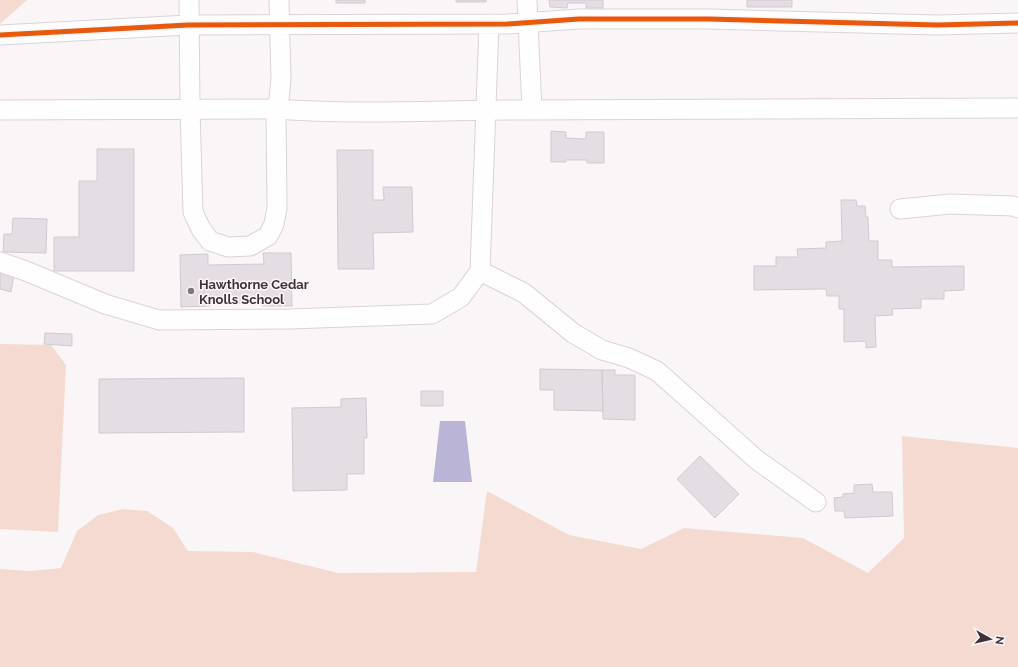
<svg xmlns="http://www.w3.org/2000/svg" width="1018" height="667" font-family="Raleway,sans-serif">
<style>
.green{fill:#f5dad2}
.water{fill:#bab5d6}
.building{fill:#e4dde4;stroke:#d0cbd0}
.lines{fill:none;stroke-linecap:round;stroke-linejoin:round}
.minor-casing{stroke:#dbd3d7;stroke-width:21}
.minor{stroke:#fefefe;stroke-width:19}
.cycleway-casing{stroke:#fbf5f8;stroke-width:8}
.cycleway{stroke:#e8590c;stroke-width:5}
.poi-dot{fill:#80777b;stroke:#fbf5f8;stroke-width:1.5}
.labels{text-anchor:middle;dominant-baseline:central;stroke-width:3;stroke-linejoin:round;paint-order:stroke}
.poi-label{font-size:13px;font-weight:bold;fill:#3e3238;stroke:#fbf5f8;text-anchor:start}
</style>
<rect width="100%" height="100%" fill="#faf6f8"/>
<path class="green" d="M 0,0 L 27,0 L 0,24 Z
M 0,344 L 51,345 L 66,365 L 58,532 L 0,529 Z
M 902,436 L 1018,448 L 1018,667 L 0,667 L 0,569 L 30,571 L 61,568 L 77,531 L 98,515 L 123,509 L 147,511 L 173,528 L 188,551 L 253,552 L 338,573 L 476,572 L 487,491 L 569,535 L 641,549 L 684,528 L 803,538 L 868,573 L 904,538 Z"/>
<path class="water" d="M 440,421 L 465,421 L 472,482 L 433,482 Z"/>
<path class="building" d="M 336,0 L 365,0 L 365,3 L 336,3 Z
M 456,0 L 486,0 L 486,2 L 456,2 Z
M 549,0 L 603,0 L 603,8 L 586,8 L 586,3 L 568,3 L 567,8 L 550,7 Z
M 747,0 L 792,0 L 792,7 L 747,7 Z
M 551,131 L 566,132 L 566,138 L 586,139 L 586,132 L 604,132 L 604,163 L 587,163 L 587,160 L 566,160 L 566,162 L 551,162 Z
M 97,149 L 134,149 L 134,271 L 54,271 L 54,237 L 79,237 L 79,181 L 97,181 Z
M 337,150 L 373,150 L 373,200 L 384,200 L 383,187 L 412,187 L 413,232 L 373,233 L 374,269 L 338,269 Z
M 841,200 L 856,200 L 857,206 L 865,206 L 866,217 L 868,217 L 869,241 L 878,241 L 878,260 L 892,260 L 892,267 L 964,266 L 964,290 L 944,291 L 944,299 L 921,299 L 921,308 L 892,309 L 893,315 L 875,316 L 876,347 L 866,348 L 866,341 L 844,342 L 844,309 L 839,309 L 839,296 L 827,296 L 826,289 L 754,290 L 754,266 L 776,266 L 776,257 L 798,257 L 797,249 L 826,248 L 826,242 L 842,241 Z
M 13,218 L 47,219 L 46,253 L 3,252 L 4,234 L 12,234 Z
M 263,253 L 291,253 L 292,306 L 262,306 L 262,303 L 210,303 L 210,306 L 181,307 L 180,255 L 208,254 L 208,265 L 264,264 Z
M 0,273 L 14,275 L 11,292 L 0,289 Z
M 45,333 L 72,334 L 72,346 L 44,344 Z
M 540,369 L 602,370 L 603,411 L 554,410 L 554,390 L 540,390 Z
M 602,370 L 615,370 L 615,375 L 635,375 L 635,420 L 603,419 Z
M 244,378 L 244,432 L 99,433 L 99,379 Z
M 421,391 L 443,391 L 443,406 L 421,406 Z
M 366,398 L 367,438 L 364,438 L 364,474 L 347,474 L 347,490 L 293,491 L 292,408 L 341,407 L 341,399 Z
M 700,456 L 739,494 L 715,518 L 677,479 Z
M 872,484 L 873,492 L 892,492 L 893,516 L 845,518 L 844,511 L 835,511 L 834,498 L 843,497 L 843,494 L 854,493 L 854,485 Z"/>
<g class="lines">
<g class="minor-casing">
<path id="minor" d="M 189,0 L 190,109 L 193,212 L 201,229 L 210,241 L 228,247 L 250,246 L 268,236 L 274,224 L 277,208 L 276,109 L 279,100 L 281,79 L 279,0
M 527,0 L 532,110
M 0,35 L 188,25 L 507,24 L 579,19 L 709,19 L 937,25 L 1018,23
M 0,110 L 276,109 C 358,115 441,110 522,110 C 688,110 853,109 1018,108
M 900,209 L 950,204 L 1013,206 L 1018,208
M 0,262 L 26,271 L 105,304 L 159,320 L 290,319 L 432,314 L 461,297 L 480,271 L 489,24
M 480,271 L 524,293 L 573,333 L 602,350 L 629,358 L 657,371 L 757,460 L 816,502"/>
</g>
<use href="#minor" class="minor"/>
<g class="cycleway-casing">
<path id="cycleway" d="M 0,35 L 188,25 L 507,24 L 579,19 L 709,19 L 937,25 L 1018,23"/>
</g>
<use href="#cycleway" class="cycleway"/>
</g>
<circle class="poi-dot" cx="191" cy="291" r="4"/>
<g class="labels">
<g class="poi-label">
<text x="199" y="284">Hawthorne Cedar<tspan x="199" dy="15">Knolls School</tspan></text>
</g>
</g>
<g transform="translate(990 639) rotate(98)" stroke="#fbf5f8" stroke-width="3" paint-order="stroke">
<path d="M0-3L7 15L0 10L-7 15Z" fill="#3e3238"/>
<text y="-6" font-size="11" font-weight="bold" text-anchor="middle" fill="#3e3238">N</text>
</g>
</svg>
